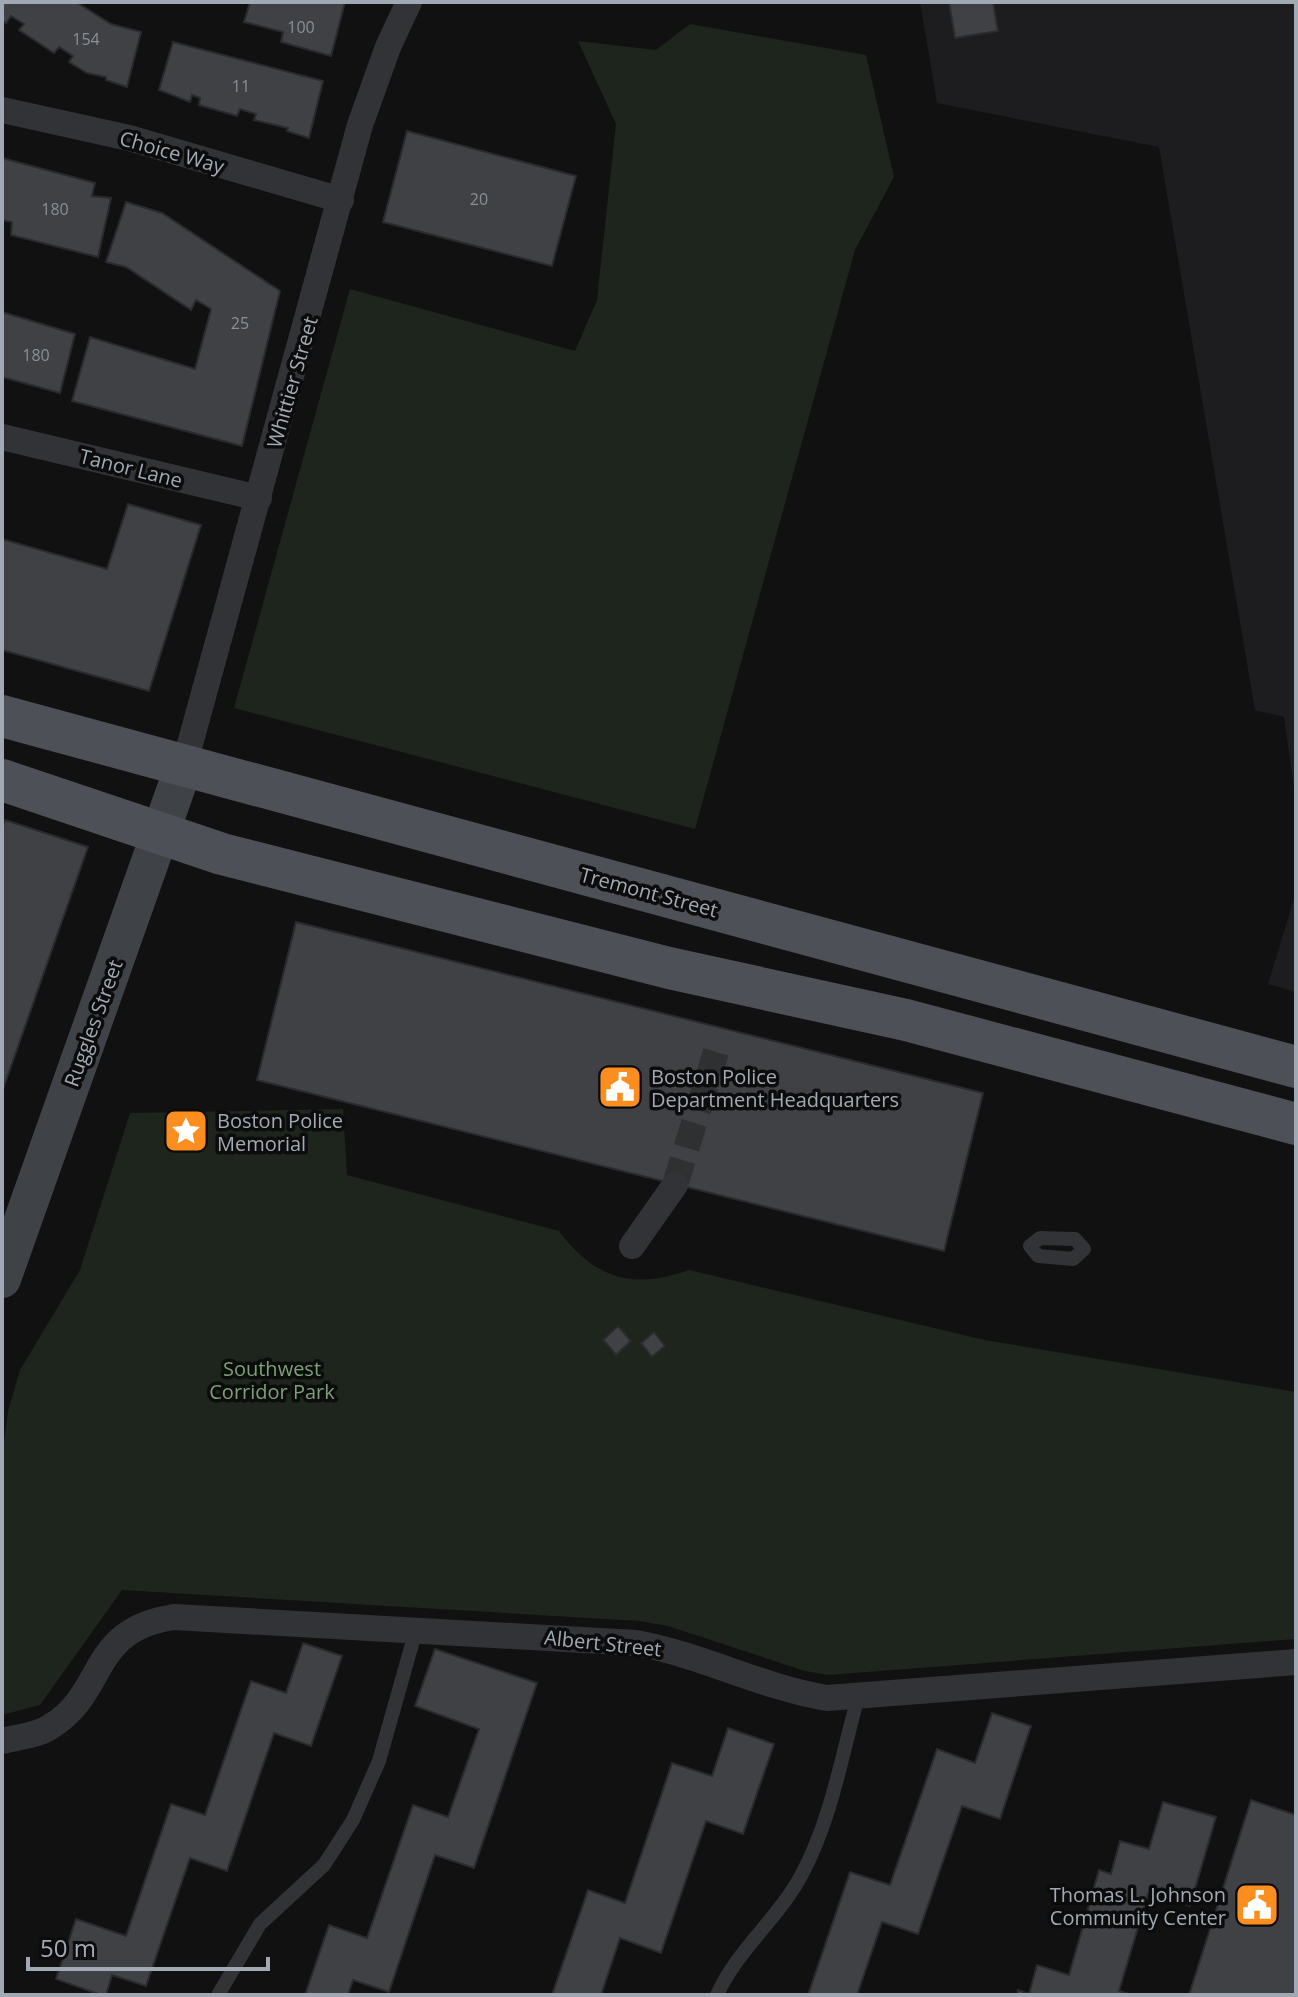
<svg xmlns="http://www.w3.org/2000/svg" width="1298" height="1997" font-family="'Open Sans',sans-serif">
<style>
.built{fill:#1d1d1f}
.green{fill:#1d251d}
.building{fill:#3f4145;stroke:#2a2b2e;stroke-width:2}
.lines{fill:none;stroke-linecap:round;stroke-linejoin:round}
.street-tunnel{stroke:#2e3032;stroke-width:26;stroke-dasharray:26 13;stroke-linecap:butt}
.lane{stroke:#313337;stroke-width:14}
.street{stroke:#313337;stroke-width:26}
.secondary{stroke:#3f4347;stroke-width:38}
.primary{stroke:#4d5157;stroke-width:42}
.labels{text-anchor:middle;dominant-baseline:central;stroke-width:7;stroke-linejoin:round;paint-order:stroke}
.number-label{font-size:16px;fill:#889098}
.street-label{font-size:20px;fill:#a1aab4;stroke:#0c0c0d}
.poi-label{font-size:20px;fill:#a1aab4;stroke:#0c0c0d;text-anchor:start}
.park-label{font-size:20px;fill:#7ba077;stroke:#0c0c0d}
</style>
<rect width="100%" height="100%" fill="#111112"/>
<path class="built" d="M 920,2 L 1296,2 L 1296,803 L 1284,717 L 1255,710 L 1159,147 L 937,103 Z
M 1296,892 L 1296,992 L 1268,984 Z"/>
<path class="green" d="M 690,24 L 866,55 L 894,177 L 855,250 L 695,829 L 234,708 L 350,289 L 575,351 L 597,300 L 616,124 L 578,41 L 656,50 Z
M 343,1109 L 347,1175 L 559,1231 C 595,1279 633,1290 689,1270 L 985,1340 L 1296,1392 L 1296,1639 L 828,1675 L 805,1671 L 668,1626 L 639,1621 L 122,1590 L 40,1705 L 2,1715 L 2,1457 L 8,1411 L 20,1370 L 80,1270 L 130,1113 Z"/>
<path class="building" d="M 2,2 L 76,2 L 111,24 L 141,32 L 127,87 L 106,80 L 106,77 L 87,73 L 69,62 L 73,56 L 59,47 L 54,53 L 19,30 L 24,24 L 11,16 L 6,23 L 2,20 Z
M 250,2 L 345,2 L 331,56 L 281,42 L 283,32 L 244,22 Z
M 949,2 L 993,2 L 998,31 L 955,38 Z
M 173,42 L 323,81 L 309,138 L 287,131 L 288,128 L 254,120 L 256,114 L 240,109 L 237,116 L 199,105 L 200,98 L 192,95 L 190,102 L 159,90 Z
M 407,131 L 576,176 L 552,266 L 383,222 Z
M 2,158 L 95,183 L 92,196 L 111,198 L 98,257 L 11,235 L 12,222 L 2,220 Z
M 126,202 L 162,213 L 280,291 L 242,446 L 72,401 L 90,337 L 195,369 L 211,309 L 196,300 L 191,310 L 126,267 L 106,262 Z
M 2,312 L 75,334 L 60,393 L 2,377 Z
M 128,504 L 201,525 L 149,691 L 2,650 L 2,539 L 107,569 Z
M 5,820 L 88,847 L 2,1092 L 2,828 Z
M 296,922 L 983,1093 L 944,1251 L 257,1080 Z
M 618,1326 L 631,1341 L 616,1355 L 603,1340 Z
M 654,1332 L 665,1346 L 652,1357 L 641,1343 Z
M 303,1643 L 342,1656 L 311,1746 L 274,1733 L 227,1871 L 190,1858 L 146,1986 L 112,1975 L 106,1995 L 101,1995 L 56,1979 L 76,1919 L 126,1936 L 171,1804 L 205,1815 L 251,1681 L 286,1693 Z
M 435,1649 L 537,1683 L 474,1868 L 435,1855 L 389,1992 L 353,1980 L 348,1995 L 305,1995 L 329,1925 L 367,1938 L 413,1805 L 448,1817 L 479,1729 L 415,1706 Z
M 992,1713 L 1031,1726 L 1000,1819 L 962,1806 L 918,1934 L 882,1922 L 857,1995 L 808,1995 L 850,1872 L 890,1885 L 937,1749 L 975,1763 Z
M 728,1728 L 774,1744 L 743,1834 L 706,1821 L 661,1953 L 620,1938 L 601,1995 L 552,1995 L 588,1890 L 625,1903 L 672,1763 L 712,1776 Z
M 1251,1800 L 1296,1815 L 1296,1995 L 1189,1995 Z
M 1163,1802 L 1216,1817 L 1190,1906 L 1148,1894 L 1119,1991 L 1132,1995 L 1017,1995 L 1018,1990 L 1029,1994 L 1037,1965 L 1069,1975 L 1099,1870 L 1111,1874 L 1120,1841 L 1149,1849 Z"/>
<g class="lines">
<path class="street-tunnel" d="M 675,1185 L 716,1052"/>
<path class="lane" d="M 1040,1238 L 1075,1239 L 1084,1249 L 1073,1259 L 1038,1256 L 1030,1246 Z
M 218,1995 L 260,1924 L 324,1865 L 353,1820 L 379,1761 L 416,1630
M 717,1995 C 737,1950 779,1918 802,1874 C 831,1820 842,1755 858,1697"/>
<path class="street" d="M 2,110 L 129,138 L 341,200
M 2,437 L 259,498
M 184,766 L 360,125 L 388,47 L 409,2
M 632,1246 L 675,1185
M 2,1741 C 18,1737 36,1736 50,1727 C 108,1692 87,1630 174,1617 L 636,1643 C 702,1655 761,1687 827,1698 L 1296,1662"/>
<path class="secondary" d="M 2,1279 L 184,766"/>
<path class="primary" d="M 2,716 L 1296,1067
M 2,780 L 222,854 L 669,968 L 906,1020 L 1296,1124"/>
</g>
<defs>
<g id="civic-square" transform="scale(2.3)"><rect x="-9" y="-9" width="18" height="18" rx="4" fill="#fc8d1f" stroke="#0c0c0d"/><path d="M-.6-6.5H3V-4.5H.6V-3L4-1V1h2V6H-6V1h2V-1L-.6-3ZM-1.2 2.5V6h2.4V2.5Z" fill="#fff"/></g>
<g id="sight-square" transform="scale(2.3)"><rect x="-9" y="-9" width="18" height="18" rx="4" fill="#fc8d1f" stroke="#0c0c0d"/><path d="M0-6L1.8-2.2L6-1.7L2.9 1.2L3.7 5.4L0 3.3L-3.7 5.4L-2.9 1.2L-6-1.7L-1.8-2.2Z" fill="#fff"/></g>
</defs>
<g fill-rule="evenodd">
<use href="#civic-square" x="620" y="1087"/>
<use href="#sight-square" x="186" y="1131"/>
<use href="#civic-square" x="1257" y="1905"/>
</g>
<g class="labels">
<g class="number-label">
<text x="301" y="27">100</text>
<text x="86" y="39">154</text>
<text x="241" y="86">11</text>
<text x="479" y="199">20</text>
<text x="55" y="209">180</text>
<text x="240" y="323">25</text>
<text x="36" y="355">180</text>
</g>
<g class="street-label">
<text transform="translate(172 152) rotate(16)">Choice Way</text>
<text transform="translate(292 382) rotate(-74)">Whittier Street</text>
<text transform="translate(131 468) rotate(14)">Tanor Lane</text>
<text transform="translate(649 892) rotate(15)">Tremont Street</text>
<text transform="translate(93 1023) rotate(-70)">Ruggles Street</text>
<text transform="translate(603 1643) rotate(6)">Albert Street</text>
</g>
<g class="poi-label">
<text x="651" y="1076">Boston Police<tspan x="651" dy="23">Department Headquarters</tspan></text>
<text x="217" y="1120">Boston Police<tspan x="217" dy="23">Memorial</tspan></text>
<text x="1226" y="1894" text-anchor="end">Thomas L. Johnson<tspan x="1226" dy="23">Community Center</tspan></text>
</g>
<g class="park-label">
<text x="272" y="1368">Southwest<tspan x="272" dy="23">Corridor Park</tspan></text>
</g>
</g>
<rect width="1298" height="1997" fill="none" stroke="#a1aab4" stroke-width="8"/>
<path d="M28 1957v12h240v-12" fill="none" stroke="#a1aab4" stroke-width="4"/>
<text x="40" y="1957" font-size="24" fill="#a1aab4" stroke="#0c0c0d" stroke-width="6" paint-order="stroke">50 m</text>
</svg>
